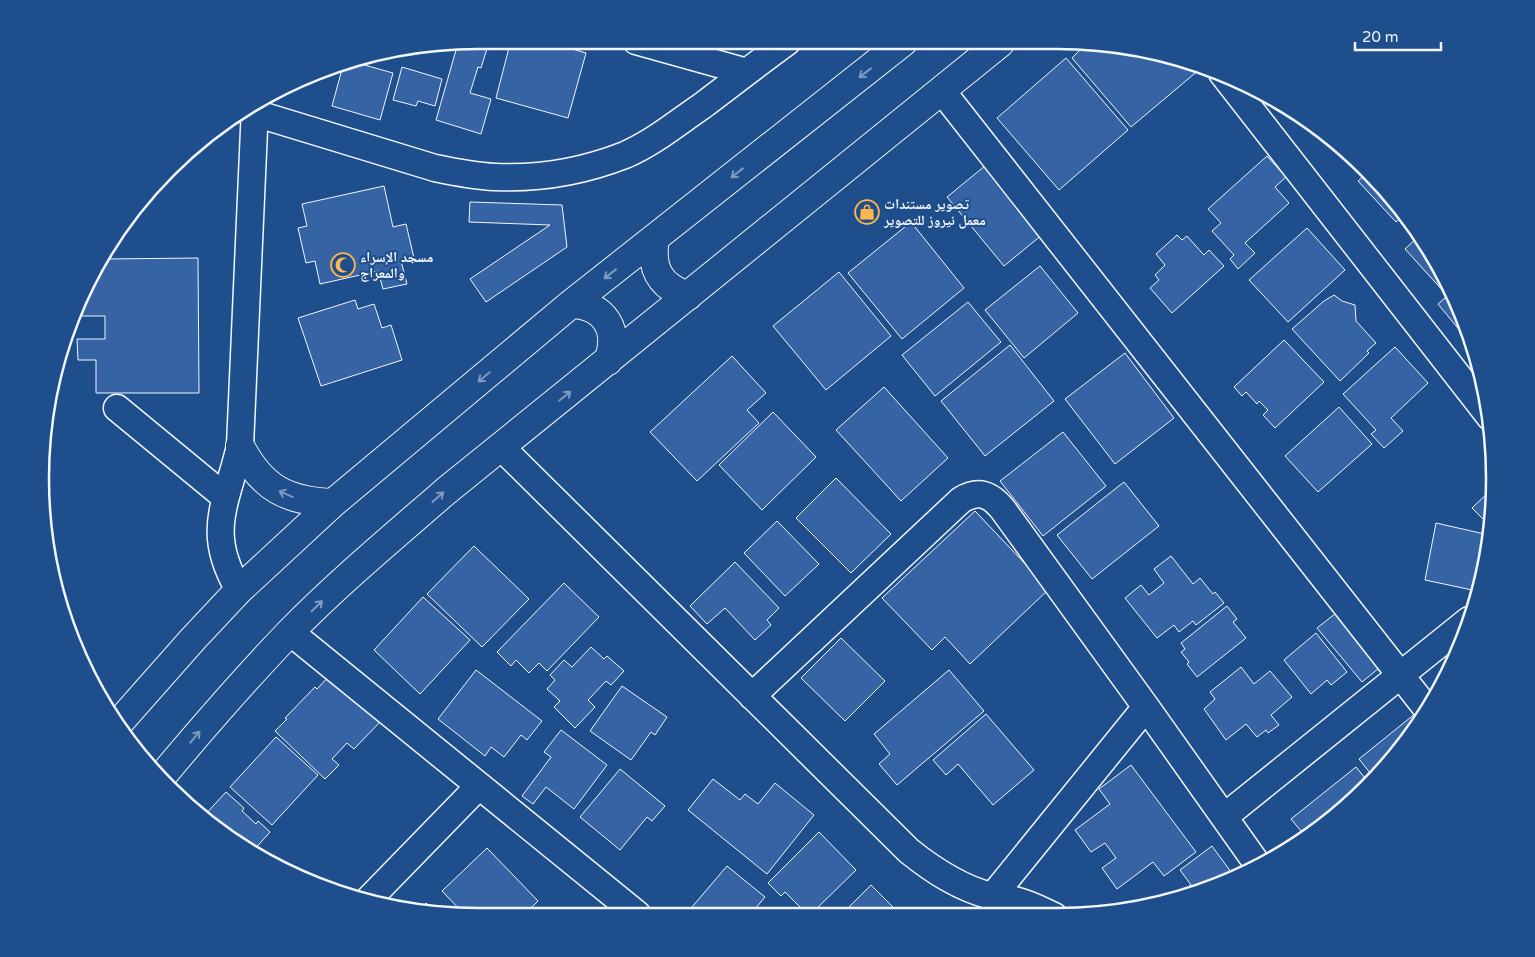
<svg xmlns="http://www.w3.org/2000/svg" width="1535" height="957" font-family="'Varela Round','Noto Naskh Arabic',sans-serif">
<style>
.building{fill:#3563a3;stroke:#f2f6ff}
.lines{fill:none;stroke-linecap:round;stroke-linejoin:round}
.minor-casing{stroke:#f2f6ff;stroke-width:29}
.primary-casing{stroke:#f2f6ff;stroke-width:30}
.minor{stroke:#1f4e8c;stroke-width:26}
.primary{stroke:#1f4e8c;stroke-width:28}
.oneway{stroke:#7e9ac0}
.labels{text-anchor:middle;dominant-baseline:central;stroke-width:4;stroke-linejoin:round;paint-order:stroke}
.poi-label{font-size:14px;font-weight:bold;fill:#f2f6ff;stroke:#1f4e8c;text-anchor:start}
.rim{fill:none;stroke:#f2f6ff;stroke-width:2.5}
</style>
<rect width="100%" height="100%" fill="#1f4e8c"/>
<path class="building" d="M 478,40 L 489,42 L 481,68 L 478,67 L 470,93 L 491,99 L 481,134 L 436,120 L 458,43 Z
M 511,40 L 542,40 L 586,53 L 568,118 L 496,98 Z
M 1084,44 L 1113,44 L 1197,66 L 1200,69 L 1131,127 L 1072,58 L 1080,50 L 1078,49 Z
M 1066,58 L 1128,130 L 1059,190 L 997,118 Z
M 350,61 L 393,73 L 380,120 L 332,106 L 344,62 Z
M 402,67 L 442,79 L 435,106 L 418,101 L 416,106 L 393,100 Z
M 1267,156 L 1286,177 L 1275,187 L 1289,203 L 1245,243 L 1255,253 L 1238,269 L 1230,259 L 1234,255 L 1212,231 L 1221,223 L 1208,209 Z
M 986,165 L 1043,234 L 1004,266 L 947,197 Z
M 1368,172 L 1386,189 L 1404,215 L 1396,222 L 1358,181 Z
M 384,186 L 393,227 L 406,224 L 414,258 L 401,261 L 407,284 L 383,289 L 378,271 L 320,284 L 315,261 L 306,263 L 298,228 L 307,226 L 302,204 Z
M 470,202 L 562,205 L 567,247 L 486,302 L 470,279 L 550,225 L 469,222 Z
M 911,222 L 964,288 L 902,339 L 848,273 Z
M 1307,228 L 1345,270 L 1288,322 L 1249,280 Z
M 1177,235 L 1182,240 L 1187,236 L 1204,255 L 1209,250 L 1224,266 L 1172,313 L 1150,288 L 1159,280 L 1155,275 L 1165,265 L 1156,254 Z
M 1419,236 L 1436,259 L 1449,287 L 1444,292 L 1405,249 Z
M 198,258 L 199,393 L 96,393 L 96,360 L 78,360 L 77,339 L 105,339 L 105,316 L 74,316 L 98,267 L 105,267 L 105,259 Z
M 1040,266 L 1078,313 L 1024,358 L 985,310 Z
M 839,272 L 891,336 L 826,390 L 773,326 Z
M 1451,293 L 1470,335 L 1466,338 L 1438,304 Z
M 1334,295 L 1342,301 L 1355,305 L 1356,321 L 1376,343 L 1367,351 L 1369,353 L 1340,381 L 1292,329 L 1324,301 Z
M 355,300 L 358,309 L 374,304 L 382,328 L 391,325 L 402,360 L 321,386 L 298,318 Z
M 968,302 L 1001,342 L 935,396 L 902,355 Z
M 1284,340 L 1324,382 L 1275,428 L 1263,415 L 1268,410 L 1259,401 L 1257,404 L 1246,392 L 1242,396 L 1234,387 Z
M 1010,345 L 1054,401 L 985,456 L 941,401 Z
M 1395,347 L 1428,383 L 1391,418 L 1403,431 L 1384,448 L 1371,434 L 1376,430 L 1343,394 Z
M 1125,353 L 1174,418 L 1115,464 L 1065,399 Z
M 732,356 L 766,393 L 747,410 L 759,423 L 697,481 L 650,432 Z
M 884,387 L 948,458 L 901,501 L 836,430 Z
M 1339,407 L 1372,444 L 1318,492 L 1285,456 Z
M 773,412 L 816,457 L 762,510 L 719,465 Z
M 1063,432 L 1106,486 L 1043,536 L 1000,481 Z
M 836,478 L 891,534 L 851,573 L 796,518 Z
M 1124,482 L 1159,526 L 1092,579 L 1057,535 Z
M 1493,488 L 1494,507 L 1491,527 L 1472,508 Z
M 975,511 L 1049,589 L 970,664 L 945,637 L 932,650 L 882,598 Z
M 777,521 L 819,564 L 785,596 L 744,553 Z
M 1436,523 L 1489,535 L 1477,591 L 1425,580 Z
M 474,546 L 529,599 L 482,647 L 427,594 Z
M 1171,556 L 1193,584 L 1200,578 L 1213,594 L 1215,592 L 1224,603 L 1196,625 L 1193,621 L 1179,632 L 1174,625 L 1157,638 L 1125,598 L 1141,585 L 1149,595 L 1164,583 L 1154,569 Z
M 735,562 L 779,608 L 767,620 L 771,625 L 755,640 L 725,608 L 707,624 L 690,606 Z
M 564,583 L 599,617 L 547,671 L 539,663 L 529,673 L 516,660 L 511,666 L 497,652 Z
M 423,597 L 470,640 L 420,694 L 374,650 Z
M 1227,606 L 1237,619 L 1233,622 L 1246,638 L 1197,677 L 1187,664 L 1189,662 L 1181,652 L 1185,649 L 1181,643 Z
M 1340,610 L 1384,664 L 1362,682 L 1317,628 Z
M 1316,633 L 1347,672 L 1331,685 L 1327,680 L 1311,694 L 1284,660 Z
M 841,638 L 885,681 L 845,721 L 801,678 Z
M 591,647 L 604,659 L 607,656 L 624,671 L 611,685 L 606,681 L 588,700 L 595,707 L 575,728 L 554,707 L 560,701 L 547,689 L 555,680 L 550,675 L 564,660 L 572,667 Z
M 1241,667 L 1254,684 L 1270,671 L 1292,697 L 1271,715 L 1279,725 L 1268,733 L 1266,730 L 1257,737 L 1246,724 L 1226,740 L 1204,709 L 1215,699 L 1210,692 Z
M 476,670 L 542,721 L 527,740 L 521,735 L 504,757 L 491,747 L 485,756 L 438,719 Z
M 949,670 L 984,711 L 897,785 L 879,764 L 890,754 L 874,734 Z
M 332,673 L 381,721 L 354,749 L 347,743 L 332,759 L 339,765 L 325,779 L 275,731 L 287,719 L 285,718 L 315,687 L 317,689 Z
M 622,686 L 667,717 L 655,735 L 651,732 L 631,760 L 590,731 Z
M 1416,713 L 1421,719 L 1405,745 L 1374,778 L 1359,759 Z
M 986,714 L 1034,770 L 993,805 L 958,764 L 946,775 L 933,760 Z
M 561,730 L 607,765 L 574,809 L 546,787 L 533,804 L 522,796 L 551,757 L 544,752 Z
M 276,737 L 318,775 L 272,825 L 230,787 Z
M 1131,765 L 1196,852 L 1164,876 L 1153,862 L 1117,889 L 1102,868 L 1116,858 L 1105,843 L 1091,852 L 1075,830 L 1110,804 L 1099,789 Z
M 1356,767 L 1369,783 L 1346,808 L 1306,837 L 1291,819 Z
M 620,769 L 665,806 L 652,821 L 647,817 L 620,850 L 580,817 Z
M 713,779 L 740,800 L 745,794 L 758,804 L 775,783 L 814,815 L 767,874 L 688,810 Z
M 226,792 L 244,808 L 242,811 L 256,824 L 258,821 L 270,832 L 253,851 L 212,827 L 203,817 Z
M 819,832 L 856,870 L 810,915 L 808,915 L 785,892 L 781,896 L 768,883 Z
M 1212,846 L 1234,876 L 1168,902 L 1191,885 L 1180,870 Z
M 487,848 L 538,901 L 525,914 L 463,913 L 442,891 Z
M 727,866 L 765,897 L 750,915 L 686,914 Z
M 871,885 L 901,915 L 841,915 Z
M 426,903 L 437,913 L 418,912 Z"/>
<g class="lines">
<g class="minor-casing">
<path id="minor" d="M 636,41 L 747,72
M 1222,73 L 1490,417
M 942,91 L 1427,709
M 248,111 L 435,168 C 454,172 474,176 495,177 C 538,179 584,171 625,155 C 653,143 677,123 702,106 C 730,85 758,63 787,42
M 117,408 L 225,497
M 501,447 L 909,851 C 934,871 960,888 991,896 C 998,898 1006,899 1014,900 C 1028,903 1041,910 1054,916
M 239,590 C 205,532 226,505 240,446 L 255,107
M 290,632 L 637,914
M 752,696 L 961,500 C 979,489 991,494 1004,511 L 1146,707 L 1258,865
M 1224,817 L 1469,620
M 992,897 L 1146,707
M 369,899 L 479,786"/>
</g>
<g class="primary-casing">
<path id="primary" d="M 655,238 C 650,268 659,286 688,296
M 571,304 C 605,305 620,330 608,361
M 240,446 C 262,488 286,501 333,503
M 117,725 L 193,639 L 239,590 L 333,503 L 571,304 L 903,42
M 163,775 C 204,726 245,679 289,633 C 338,583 393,537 446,491 L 1000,43"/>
</g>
<use href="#minor" class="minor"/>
<use href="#primary" class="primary"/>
</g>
<defs><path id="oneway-shaft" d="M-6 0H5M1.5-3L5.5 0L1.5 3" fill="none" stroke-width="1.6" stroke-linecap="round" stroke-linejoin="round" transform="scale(1.25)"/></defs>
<g class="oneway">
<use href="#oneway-shaft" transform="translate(865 73) rotate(142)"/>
<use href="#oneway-shaft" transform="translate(737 173) rotate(142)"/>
<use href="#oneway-shaft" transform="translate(610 274) rotate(142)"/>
<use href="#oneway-shaft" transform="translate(484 377) rotate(140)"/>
<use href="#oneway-shaft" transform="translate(565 396) rotate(-39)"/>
<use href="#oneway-shaft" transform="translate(286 494) rotate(-156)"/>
<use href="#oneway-shaft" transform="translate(438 497) rotate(-41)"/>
<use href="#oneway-shaft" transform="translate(317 606) rotate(-44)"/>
<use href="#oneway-shaft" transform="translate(195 737) rotate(-50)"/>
</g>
<defs>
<g id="shop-ring" transform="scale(1.25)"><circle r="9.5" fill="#1f4e8c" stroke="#ffb74d" stroke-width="1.5"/><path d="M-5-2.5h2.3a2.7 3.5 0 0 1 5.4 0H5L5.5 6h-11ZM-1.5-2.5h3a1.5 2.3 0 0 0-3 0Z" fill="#ffb74d"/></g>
<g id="mosque-ring" transform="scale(1.25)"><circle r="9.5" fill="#1f4e8c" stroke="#ffb74d" stroke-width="1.5"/><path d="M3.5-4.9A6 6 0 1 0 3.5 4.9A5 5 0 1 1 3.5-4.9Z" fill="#ffb74d"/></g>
</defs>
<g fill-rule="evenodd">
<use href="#shop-ring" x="867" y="212"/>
<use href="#mosque-ring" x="343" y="265"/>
</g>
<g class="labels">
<g class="poi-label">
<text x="884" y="204">تصوير مستندات<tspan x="884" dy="16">معمل نيروز للتصوير</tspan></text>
<text x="360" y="257">مسجد الإسراء<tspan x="360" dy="16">والمعراج</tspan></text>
</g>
</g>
<path d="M0 0H1535V957H0ZM478 49H1057A429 429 0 0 1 1486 478V479A429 429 0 0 1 1057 908H478A429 429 0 0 1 49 479V478A429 429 0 0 1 478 49Z" fill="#1f4e8c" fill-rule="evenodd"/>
<path class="rim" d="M478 49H1057A429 429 0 0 1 1486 478V479A429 429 0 0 1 1057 908H478A429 429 0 0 1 49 479V478A429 429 0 0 1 478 49Z"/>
<path d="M1355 42v8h86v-8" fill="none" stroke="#f2f6ff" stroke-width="2.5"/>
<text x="1362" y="42" font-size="15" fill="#f2f6ff" stroke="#1f4e8c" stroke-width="4" paint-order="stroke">20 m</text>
</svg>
